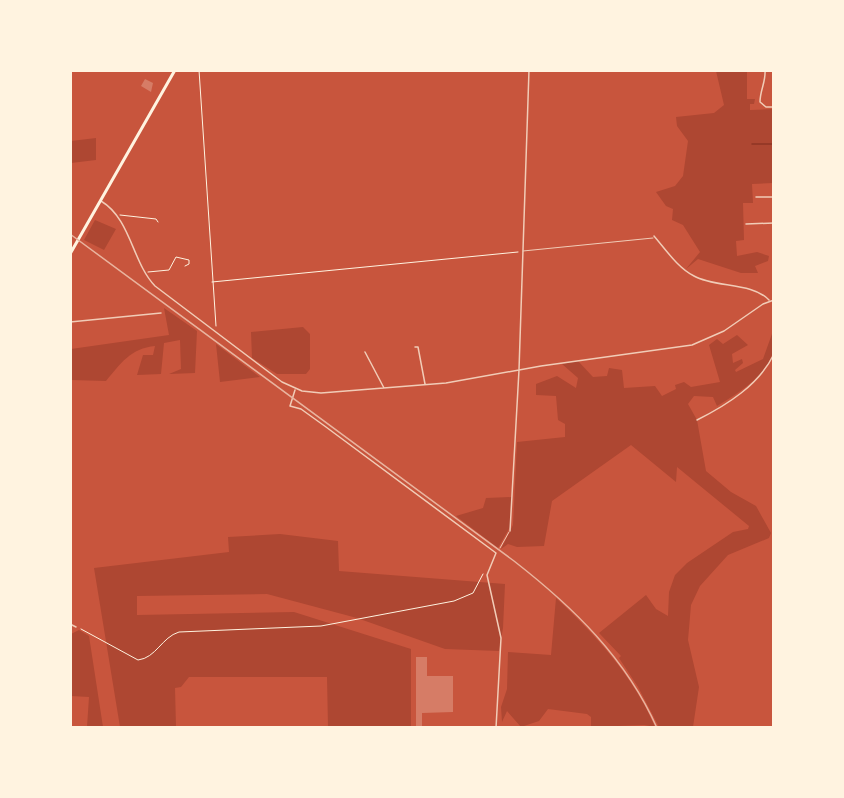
<svg xmlns="http://www.w3.org/2000/svg" width="844" height="798" font-family="Signika,sans-serif">
<style>
.green{fill:#ae4732}
.lines{fill:none;stroke-linecap:round;stroke-linejoin:round}
.stream{stroke:#8f3625;stroke-width:1.5}
.building{fill:#d67c66}
.path{stroke:#fff3e0;stroke-width:1}
.service{stroke:#f1ccb7;stroke-width:1}
.minor{stroke:#f1ccb7;stroke-width:1.5}
.primary{stroke:#fff3e0;stroke-width:3}
.rail{stroke:#e9b49f;stroke-width:1.5}
</style>
<rect width="100%" height="100%" fill="#c8553d"/>
<path class="green" d="M 716,71 L 747,71 L 747,99 L 755,99 L 754,104 L 750,104 L 750,110 L 773,109 L 773,183 L 752,184 L 753,203 L 743,203 L 744,240 L 736,241 L 737,256 L 757,252 L 769,256 L 768,261 L 755,266 L 758,273 L 741,273 L 698,259 L 686,269 L 700,252 L 683,225 L 672,220 L 673,209 L 666,206 L 656,192 L 675,186 L 683,176 L 688,141 L 677,126 L 676,117 L 714,113 L 724,105 Z
M 96,138 L 96,160 L 71,163 L 71,141 Z
M 95,220 L 116,229 L 104,250 L 84,240 Z
M 164,308 L 197,331 L 195,373 L 169,374 L 181,369 L 180,340 L 164,343 L 161,374 L 137,375 L 143,355 L 153,355 L 155,346 C 131,348 120,364 106,381 L 71,380 L 71,349 L 169,335 Z
M 303,327 L 310,334 L 310,369 L 306,374 L 277,374 L 252,358 L 251,332 Z
M 773,331 C 773,337 774,344 773,350 C 770,374 736,395 717,406 L 713,397 L 694,396 L 688,404 L 697,420 L 706,471 L 731,492 L 756,506 L 771,533 L 769,538 L 728,555 L 700,586 L 691,605 L 688,640 L 699,687 L 693,727 L 659,727 L 638,687 L 619,658 L 621,656 L 599,633 L 646,595 L 656,609 L 668,616 L 669,592 L 675,575 L 687,563 L 733,532 L 748,529 L 749,526 L 677,467 L 676,482 L 631,445 L 552,501 L 544,546 L 517,547 L 508,544 L 501,549 L 513,525 L 517,442 L 565,437 L 565,424 L 558,420 L 556,396 L 536,395 L 536,384 L 557,376 L 576,388 L 578,378 L 562,364 L 578,361 L 593,377 L 607,376 L 609,368 L 622,370 L 624,388 L 655,386 L 662,396 L 676,389 L 675,385 L 684,382 L 691,387 L 720,382 L 709,345 L 717,339 L 723,344 L 737,335 L 748,345 L 732,354 L 733,363 L 742,359 L 743,363 L 735,370 L 736,372 L 763,359 Z
M 216,344 L 260,377 L 220,382 Z
M 512,497 L 510,527 L 498,548 L 456,516 L 483,508 L 486,498 Z
M 280,534 L 338,541 L 339,571 L 505,584 L 503,628 L 499,651 L 445,649 L 357,618 L 267,594 L 137,596 L 137,615 L 294,612 L 411,649 L 411,727 L 328,727 L 327,677 L 189,677 L 181,687 L 175,688 L 176,727 L 120,727 L 94,568 L 229,552 L 228,537 Z
M 556,598 C 596,635 634,677 655,727 L 644,725 L 591,727 L 591,717 L 587,714 L 548,709 L 539,721 L 521,727 L 507,711 L 502,722 L 501,707 L 507,689 L 508,652 L 551,655 Z
M 79,630 L 89,636 L 103,727 L 87,727 L 89,697 L 71,696 L 71,634 Z"/>
<g class="lines">
<path class="stream" d="M 752,144 L 774,144"/>
</g>
<path class="building" d="M 145,79 L 153,83 L 151,92 L 141,86 Z
M 416,657 L 427,657 L 427,676 L 453,676 L 453,712 L 422,713 L 422,728 L 416,728 Z"/>
<g class="lines">
<path class="path" d="M 199,70 L 216,326
M 120,215 L 156,219 L 158,222
M 148,272 L 169,270 L 176,257 L 189,260 L 189,264 L 185,266
M 212,282 L 518,252
M 81,629 L 138,660 C 156,658 162,637 179,632 L 321,626 L 454,601 L 473,593 L 483,574"/>
<path class="service" d="M 523,251 L 653,238
M 500,548 L 509,532"/>
<path class="minor" d="M 765,70 C 766,82 760,90 760,102 L 766,107 L 774,107
M 756,197 L 774,197
M 101,201 C 131,219 132,262 155,286 L 282,382 L 302,391 L 321,393 L 446,383 L 541,366 L 692,345 L 724,331 L 763,304 L 774,300
M 746,224 L 774,223
M 654,236 C 666,250 678,268 694,276 C 715,288 752,282 769,300
M 70,322 L 161,313
M 415,347 L 418,347 L 425,384
M 365,352 L 384,388
M 295,390 L 290,406 L 301,409 L 326,427 L 496,553 L 487,575 L 501,638 L 496,728
M 697,420 C 727,405 759,385 774,354
M 510,531 L 519,370 L 529,70
M 70,624 L 76,627"/>
<path class="primary" d="M 70,254 L 175,70"/>
<path class="rail" d="M 70,234 L 514,561 C 573,607 626,658 657,728"/>
</g>
<rect width="844" height="798" fill="none" stroke="#fff3e0" stroke-width="144"/>
</svg>
